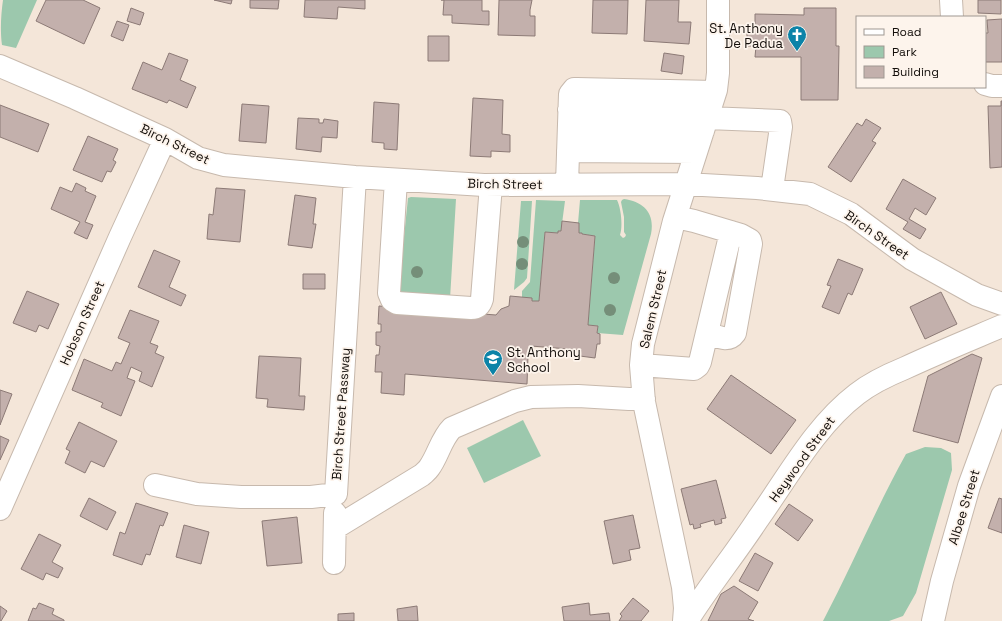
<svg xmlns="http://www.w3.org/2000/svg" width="1002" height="621" font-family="'Space Grotesk',sans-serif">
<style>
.green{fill:#9cc8ad}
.building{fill:#c3b0ac;stroke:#8c7a76}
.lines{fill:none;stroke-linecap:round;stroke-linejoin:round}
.minor-casing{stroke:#c7b9ad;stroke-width:24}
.minor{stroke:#fff;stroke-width:22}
.tree{fill:#758e79}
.labels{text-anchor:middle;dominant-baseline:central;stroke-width:3.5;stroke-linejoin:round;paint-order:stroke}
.poi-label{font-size:13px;fill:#130e0a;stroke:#fdf4ec;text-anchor:end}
.street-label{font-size:13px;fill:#130e0a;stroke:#fdf4ec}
</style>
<rect width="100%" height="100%" fill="#f4e6d9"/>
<path class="green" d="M 3,0 L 37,0 L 16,48 L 2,45 C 0,31 1,14 3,0 Z
M 411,197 L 456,199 L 450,299 L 398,295 L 408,198 Z
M 624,199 C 644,202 655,213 651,234 L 623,335 L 597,333 L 598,326 L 588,325 L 595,236 L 582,234 L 582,233 L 579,233 L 579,223 L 578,223 L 580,200 L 617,200 C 621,208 623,226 620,235 L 623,238 L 625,237 L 626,235 L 624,232 L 624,217 L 621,202 L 622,200 Z
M 536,200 L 565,201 L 561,231 L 558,233 L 545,232 L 539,301 L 532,301 L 532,298 L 522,298 L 522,291 L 530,282 Z
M 521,201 L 532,201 L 527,278 L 524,282 L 514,290 Z
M 523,420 L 541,456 L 484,483 L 467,448 Z
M 925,447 L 941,448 L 951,453 L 952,470 L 916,593 L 903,616 L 889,621 L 823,621 C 852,566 876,508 906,454 Z"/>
<path class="building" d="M 46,0 L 83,0 L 100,8 L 84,44 L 36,21 Z
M 214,0 L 232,0 L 231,4 Z
M 250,0 L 279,0 L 278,9 L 250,8 Z
M 305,0 L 365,0 L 365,9 L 338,7 L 337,19 L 304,17 Z
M 441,0 L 482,0 L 482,11 L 489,11 L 489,25 L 452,23 L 452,15 L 443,15 L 444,0 Z
M 499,0 L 532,0 L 530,10 L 530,16 L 535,16 L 535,36 L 498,35 Z
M 593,0 L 628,0 L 627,34 L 592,33 Z
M 646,0 L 679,0 L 678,22 L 691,22 L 689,44 L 644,41 Z
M 978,0 L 1001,0 L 1001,14 L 978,13 Z
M 131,8 L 144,13 L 140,25 L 127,21 Z
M 804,8 L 836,8 L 836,46 L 839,46 L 838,100 L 801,100 L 801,57 L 755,57 L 756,46 L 747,46 L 747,26 L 755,26 L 755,14 L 804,15 Z
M 1002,19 L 1002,62 L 985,62 L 985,33 L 988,33 L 987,20 Z
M 117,21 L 129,25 L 123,41 L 111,36 Z
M 428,36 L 449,36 L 449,61 L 428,61 Z
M 169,53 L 188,60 L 180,80 L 196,87 L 187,108 L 169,100 L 167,103 L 132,89 L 143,62 L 162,70 Z
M 664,53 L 684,56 L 682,74 L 661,71 Z
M 473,98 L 503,100 L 502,134 L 510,135 L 510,152 L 491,151 L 491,157 L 470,156 Z
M 1001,101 L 1002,101 L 1002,167 L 990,168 L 988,106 L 1001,106 Z
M 374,102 L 399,104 L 397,150 L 384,149 L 384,143 L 372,142 Z
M 242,104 L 269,106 L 266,143 L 239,141 Z
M 0,105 L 49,124 L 38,152 L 0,137 Z
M 298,118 L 319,119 L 319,123 L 323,123 L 324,119 L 338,121 L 337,138 L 322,137 L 321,152 L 296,149 Z
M 866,119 L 881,128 L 872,141 L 876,143 L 851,182 L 828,167 L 857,123 L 862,126 Z
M 88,136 L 118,149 L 113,160 L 116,162 L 111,172 L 107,171 L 102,182 L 73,170 Z
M 903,179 L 936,198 L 926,215 L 915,208 L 909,219 L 926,229 L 920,239 L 903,229 L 908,222 L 886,209 Z
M 76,183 L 86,188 L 85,191 L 96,196 L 85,222 L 93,225 L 87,239 L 74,233 L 80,222 L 51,209 L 60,187 L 72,192 Z
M 216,188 L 245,190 L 240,242 L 207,239 L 209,214 L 213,215 Z
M 295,195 L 316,198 L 313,224 L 316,224 L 312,248 L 288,245 Z
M 562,221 L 579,223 L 579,233 L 582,233 L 582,234 L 595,236 L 588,325 L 598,326 L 597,333 L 600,334 L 600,344 L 597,344 L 595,358 L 580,356 L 581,350 L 531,346 L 530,356 L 528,356 L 527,384 L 405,374 L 404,395 L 381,393 L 382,372 L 375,372 L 376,355 L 379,355 L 380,346 L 376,345 L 376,332 L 381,332 L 381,324 L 378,324 L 379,306 L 496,315 L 501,309 L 509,306 L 510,296 L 532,298 L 532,301 L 539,301 L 545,232 L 558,233 L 558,231 L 561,231 Z
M 154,250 L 180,261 L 169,287 L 186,295 L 181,306 L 138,287 Z
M 838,259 L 863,269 L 852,295 L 848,293 L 839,314 L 822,307 L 831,286 L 827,285 Z
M 303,274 L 325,274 L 325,289 L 303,289 Z
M 27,291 L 59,304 L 48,329 L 39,325 L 36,332 L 13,323 Z
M 941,292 L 957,324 L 925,339 L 910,307 Z
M 130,310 L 159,321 L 150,343 L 158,346 L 155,353 L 164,357 L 152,387 L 139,381 L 142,372 L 131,367 L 127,378 L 135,381 L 121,416 L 101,407 L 103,403 L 72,390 L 84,359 L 112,371 L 116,362 L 121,364 L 130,343 L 118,338 Z
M 972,354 L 982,358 L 958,443 L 913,431 L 928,376 Z
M 259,356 L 301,358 L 299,396 L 305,396 L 304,410 L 267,407 L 268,399 L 256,398 Z
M 731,375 L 796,420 L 771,454 L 707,409 Z
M 0,390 L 12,394 L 0,425 Z
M 79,422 L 117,441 L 104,467 L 91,461 L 85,473 L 65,463 L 70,451 L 66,449 Z
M 0,436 L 9,440 L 0,460 Z
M 716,480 L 726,518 L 721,519 L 722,523 L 715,525 L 714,520 L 700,524 L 701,527 L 694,529 L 693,524 L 690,525 L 681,489 Z
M 89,498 L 116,512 L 107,530 L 80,516 Z
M 999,498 L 1002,499 L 1002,533 L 988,528 Z
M 136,503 L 168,513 L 163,526 L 160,525 L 150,555 L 146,554 L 142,565 L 113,555 L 120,532 L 125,534 Z
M 789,504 L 813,520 L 798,541 L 775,524 Z
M 633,515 L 640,548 L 629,550 L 631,560 L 613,564 L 604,521 Z
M 297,517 L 302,563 L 267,566 L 262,521 Z
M 184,525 L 209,532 L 201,564 L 176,557 Z
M 39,534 L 61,545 L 52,562 L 63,568 L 58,578 L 46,573 L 43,580 L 21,569 Z
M 755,553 L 773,563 L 758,591 L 739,581 Z
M 734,586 L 758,602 L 748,619 L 754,621 L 708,621 L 721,594 Z
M 633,598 L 649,611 L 641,621 L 619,621 L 622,616 L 620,614 Z
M 39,603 L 54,609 L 52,614 L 64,620 L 64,621 L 28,621 L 33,608 L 36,609 Z
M 589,603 L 590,615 L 609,613 L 610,621 L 564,621 L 562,607 Z
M 0,606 L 7,611 L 1,621 L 0,621 Z
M 417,606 L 418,621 L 398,621 L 397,609 Z
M 354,613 L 354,621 L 338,621 L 338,614 Z"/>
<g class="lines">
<g class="minor-casing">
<path id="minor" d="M 951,0 L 952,17
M 0,66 L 75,98 L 165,139 L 198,158 L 224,165 L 355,177 L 484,185 L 685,184 L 757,188 L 810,194 L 851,214 L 912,259 L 977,295 L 1002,304
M 985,84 L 992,86 L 1002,86
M 569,110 L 709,112
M 707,118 L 780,121 L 781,127 L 772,189
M 569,130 L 703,131
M 568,151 L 696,152
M 396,180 L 389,293 L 392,300 L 397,303 L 471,308 C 477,308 480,306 482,299 L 491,185
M 567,184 L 570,94 L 574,89 L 577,89 L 715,92
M 676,217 L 694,221 L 741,235 L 750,240 L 751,244 L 735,333 C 728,343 717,336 707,333
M 641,365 L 694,369 L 698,366 L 700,362 L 731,232
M 155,485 L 197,494 L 241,497 L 311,497 L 336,494 L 355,177
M 0,509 L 120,237 L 165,139
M 335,528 L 422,475 C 424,473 427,471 429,468 C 438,456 441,439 452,428 L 515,401 L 531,397 L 578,396 L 629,399 L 644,399
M 334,563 L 335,513
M 684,621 L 685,608 L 683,587 L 644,402 L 641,365 L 643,344 L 674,221 L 716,90 L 718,73 L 718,0
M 687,621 C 709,586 735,554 758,519 C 788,477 815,426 857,394 C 871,383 888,375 905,368 C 937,353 969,340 1002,326
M 933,621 L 942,581 L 969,486 L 1002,396"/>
</g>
<use href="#minor" class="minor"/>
</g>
<g class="tree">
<circle cx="523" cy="242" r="6"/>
<circle cx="522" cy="264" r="6"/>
<circle cx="417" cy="272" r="6"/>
<circle cx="614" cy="278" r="6"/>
<circle cx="610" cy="310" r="6"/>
</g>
<defs>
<g id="church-pin" transform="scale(1)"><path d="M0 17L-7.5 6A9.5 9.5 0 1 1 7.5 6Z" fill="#0c83a8" stroke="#fdf4ec"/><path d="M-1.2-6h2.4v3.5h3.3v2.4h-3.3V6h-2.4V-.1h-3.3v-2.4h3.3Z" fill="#fff"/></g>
<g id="school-pin" transform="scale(1)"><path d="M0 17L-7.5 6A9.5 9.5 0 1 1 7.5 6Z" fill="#0c83a8" stroke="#fdf4ec"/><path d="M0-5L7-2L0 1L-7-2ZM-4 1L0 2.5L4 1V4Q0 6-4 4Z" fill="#fff"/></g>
</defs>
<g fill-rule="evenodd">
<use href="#church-pin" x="797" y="35"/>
<use href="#school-pin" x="493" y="359"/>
</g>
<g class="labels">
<g class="poi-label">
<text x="783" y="28">St. Anthony<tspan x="783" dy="15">De Padua</tspan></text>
<text x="507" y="352" text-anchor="start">St. Anthony<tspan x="507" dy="15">School</tspan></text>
</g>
<g class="street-label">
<text transform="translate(175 144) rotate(26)">Birch Street</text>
<text transform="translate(505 184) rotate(1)">Birch Street</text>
<text transform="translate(877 235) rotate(35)">Birch Street</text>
<text transform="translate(653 309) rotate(-77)">Salem Street</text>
<text transform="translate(82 323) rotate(-66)">Hobson Street</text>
<text transform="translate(341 414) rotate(-86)">Birch Street Passway</text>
<text transform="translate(802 459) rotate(-54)">Heywood Street</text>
<text transform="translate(964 507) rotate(-73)">Albee Street</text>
</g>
</g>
<rect x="856" y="16" width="130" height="72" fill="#fdf4ec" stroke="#9f9892"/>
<rect x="864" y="29" width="20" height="6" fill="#ffffff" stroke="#9f9892"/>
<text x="892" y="36" font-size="12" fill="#130e0a">Road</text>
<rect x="864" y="46" width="20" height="12" fill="#9cc8ad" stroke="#9f9892"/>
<text x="892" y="56" font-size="12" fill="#130e0a">Park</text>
<rect x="864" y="66" width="20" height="12" fill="#c3b0ac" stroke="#9f9892"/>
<text x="892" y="76" font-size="12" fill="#130e0a">Building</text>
</svg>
